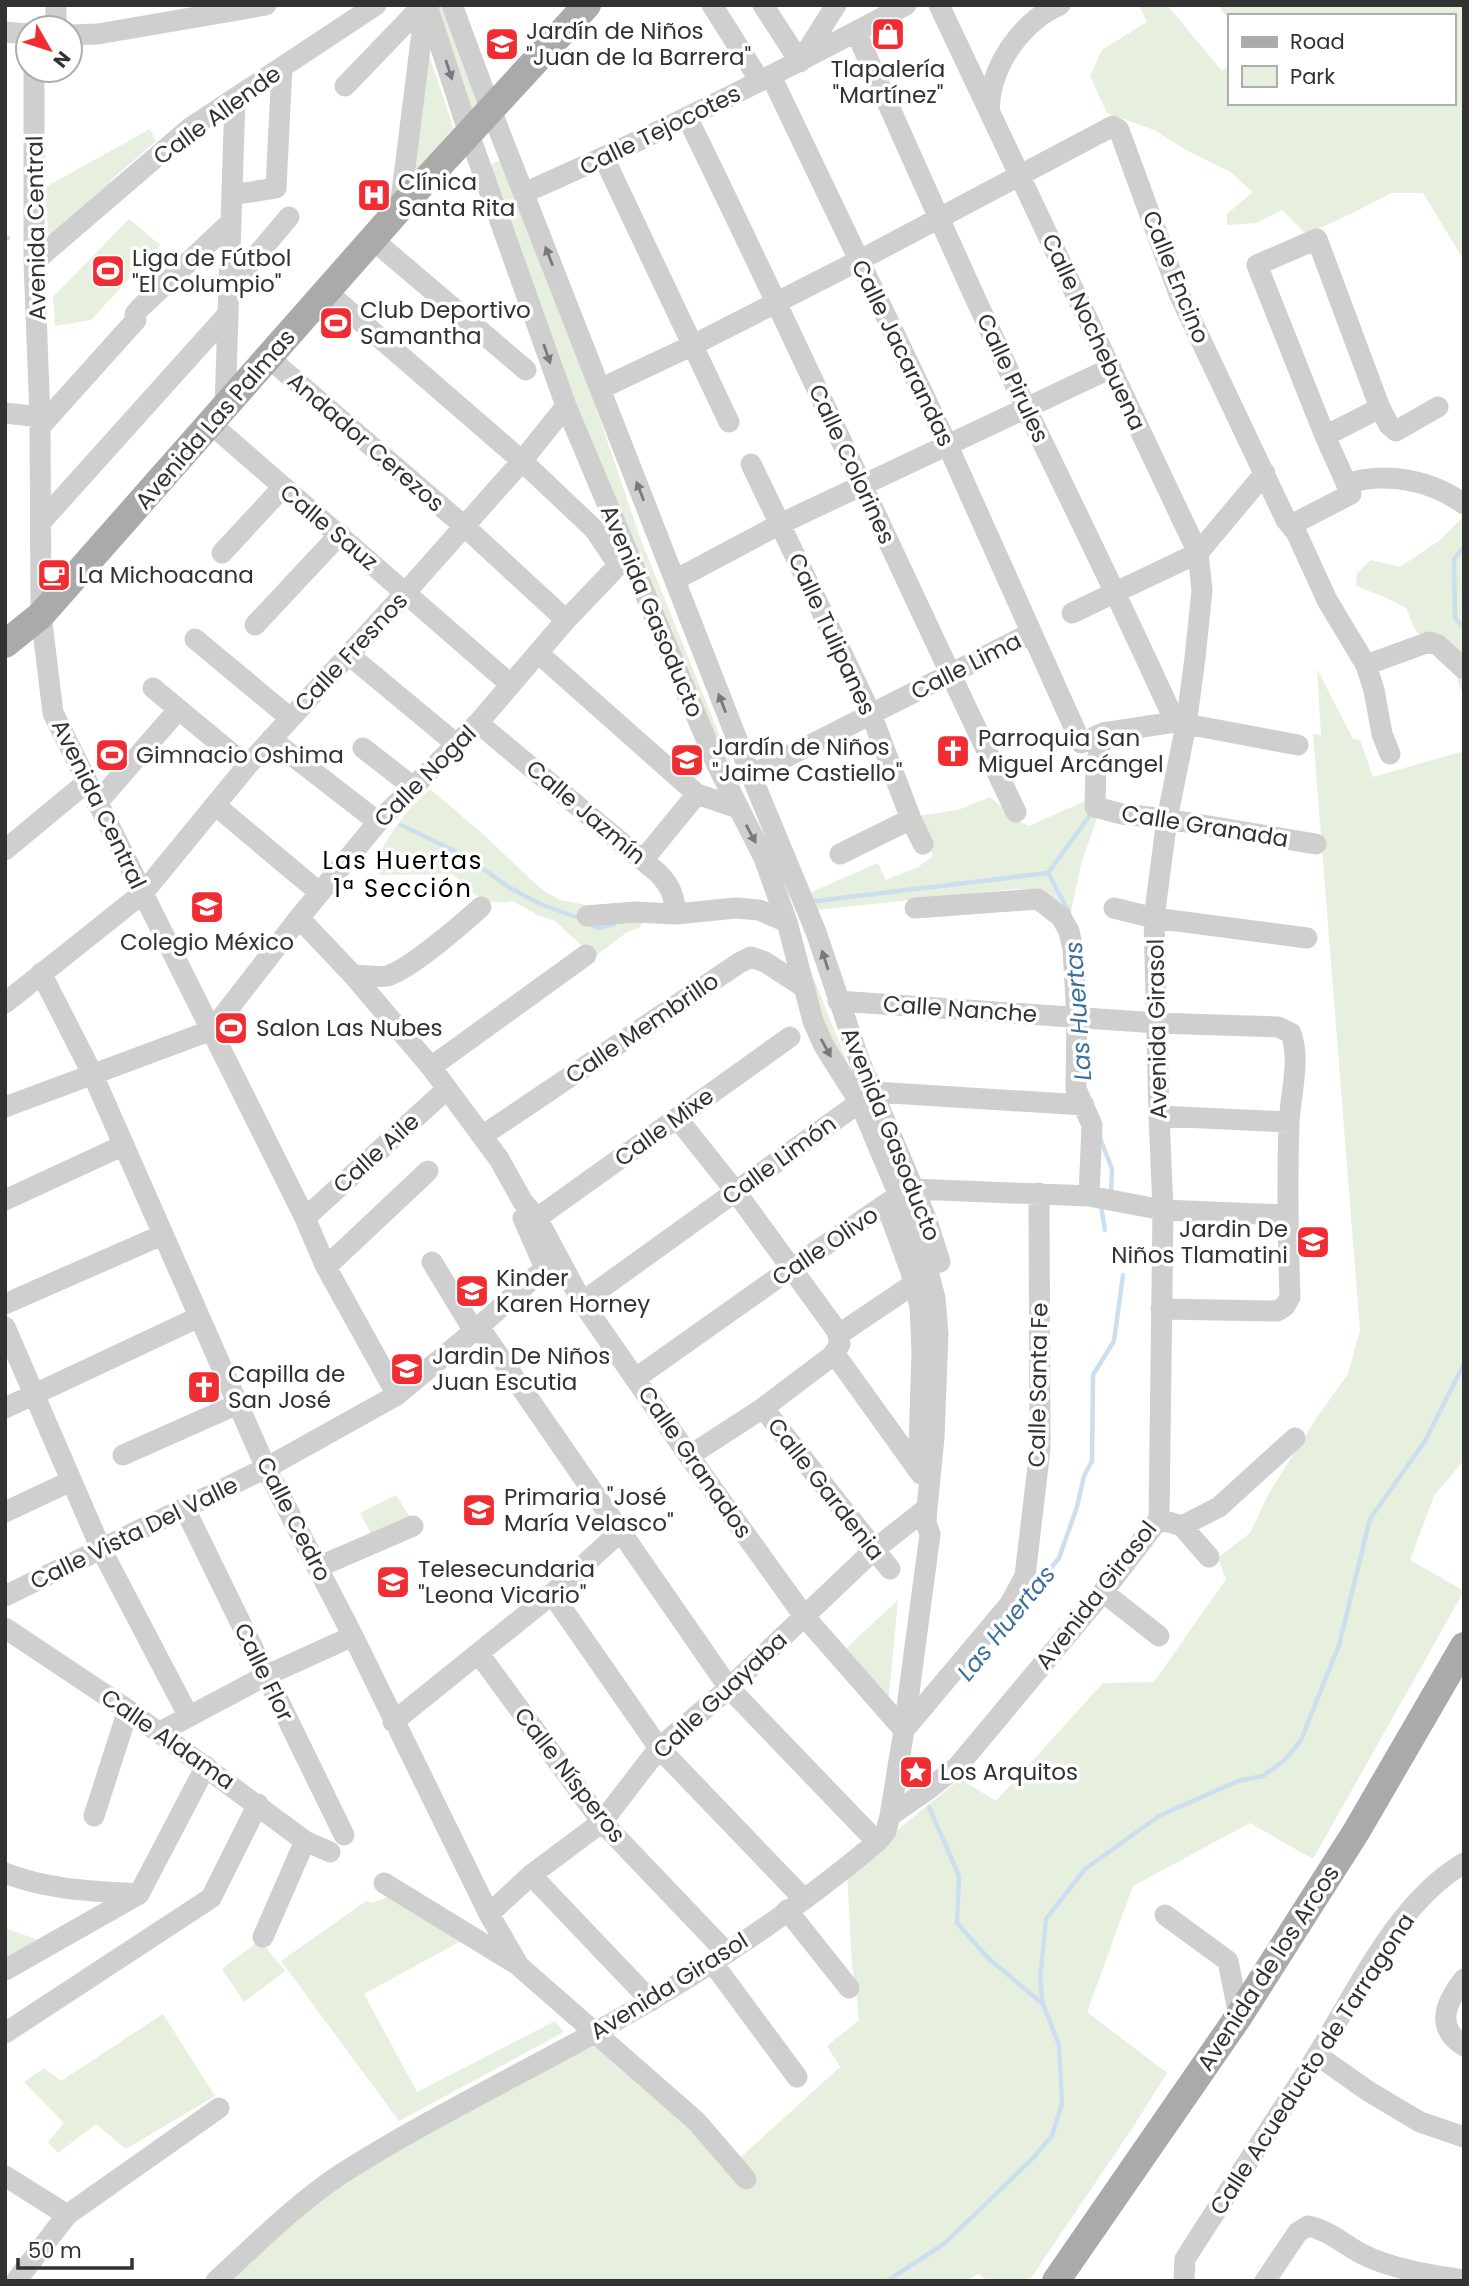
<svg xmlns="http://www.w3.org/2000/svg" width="1469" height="2286" font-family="Poppins,sans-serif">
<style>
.green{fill:#e7efdf}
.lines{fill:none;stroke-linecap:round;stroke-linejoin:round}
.stream{stroke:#cbdfef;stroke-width:4.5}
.minor{stroke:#cfcfcf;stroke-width:21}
.major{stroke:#aaa;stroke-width:28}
.oneway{fill:#797979}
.labels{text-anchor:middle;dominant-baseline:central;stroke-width:7;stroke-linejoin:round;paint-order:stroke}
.poi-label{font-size:23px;fill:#323232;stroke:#fff;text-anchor:start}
.street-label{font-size:23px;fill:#323232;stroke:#fff}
.neighbourhood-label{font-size:24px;letter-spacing:2px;fill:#000;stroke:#fff}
.water-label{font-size:24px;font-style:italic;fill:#39709a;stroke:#fff}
</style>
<rect width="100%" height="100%" fill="#fff"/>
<path class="green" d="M 432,5 L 444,5 L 482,112 L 472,118 Z
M 1139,5 L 1167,5 L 1222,71 L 1229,65 L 1229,103 L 1453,103 L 1453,16 L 1229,16 L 1229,21 L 1218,5 L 1464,5 L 1464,260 L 1423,193 L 1391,193 L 1353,213 L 1306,234 L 1282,210 L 1256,223 L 1227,225 L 1227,214 L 1253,192 L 1230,172 L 1186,150 L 1154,130 L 1107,113 L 1090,76 L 1102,50 L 1147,22 Z
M 424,41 L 454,129 L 405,186 Z
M 150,129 L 156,141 L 111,180 L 107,191 L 49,237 L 44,188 Z
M 501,160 L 594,402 L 641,540 L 752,816 L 803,952 L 846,1059 L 849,1072 L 815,1020 L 775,885 L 589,441 L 489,165 Z
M 129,219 L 160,245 L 91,320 L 55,326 L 53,297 Z
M 1464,516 L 1464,699 L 1455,672 L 1415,630 L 1406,608 L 1389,599 L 1356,586 L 1357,573 L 1371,560 L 1400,567 L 1440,540 Z
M 1317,669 L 1353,739 L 1360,740 L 1373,777 L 1464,751 L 1464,1460 L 1434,1496 L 1410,1560 L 1464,1591 L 1313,1859 L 1250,1823 L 1133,1886 L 1087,2012 L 1167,2073 L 1133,2127 L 1029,2281 L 989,2281 L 978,2274 L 967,2281 L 224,2281 L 350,2177 L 592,2044 L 731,2166 L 840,2067 L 827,2046 L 859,2020 L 856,1986 L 852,1966 L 847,1871 L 960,1779 L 996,1801 L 1103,1683 L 1154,1682 L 1226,1579 L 1218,1558 L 1250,1533 L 1270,1491 L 1318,1416 L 1348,1374 L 1360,1330 L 1313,734 L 1321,735 Z
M 430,789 L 485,836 L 541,889 L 560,900 L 587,905 L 645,902 L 648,906 L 645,919 L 640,927 L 626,933 L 594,957 L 555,921 L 540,916 L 512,901 C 484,907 470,892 453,874 L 380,875 L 373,869 C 386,837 404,812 430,789 Z
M 990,797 L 1018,821 L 1029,826 L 1092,798 L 1096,821 L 1082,861 L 1070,916 L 1041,889 L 1016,889 L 816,910 L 809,893 L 878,863 L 886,880 L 918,867 L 933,856 L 917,816 L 958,810 Z
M 396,1495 L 413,1522 L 374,1539 L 360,1513 Z
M 898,1600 L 888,1705 L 842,1652 Z
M 395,1894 L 461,1941 L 364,1994 L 417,2092 L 555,2021 L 564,2032 L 399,2121 L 281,1961 L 366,1901 L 372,1903 Z
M 5,1928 L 41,1941 L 5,1963 Z
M 260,1940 L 285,1971 L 244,2002 L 222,1969 Z
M 163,2014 L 215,2096 L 126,2149 L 96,2124 L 58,2153 L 48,2142 L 64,2123 L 24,2082 L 44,2068 L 61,2081 Z"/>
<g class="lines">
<path class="stream" d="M 5,238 L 8,238
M 1464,547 L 1454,559 L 1455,618 L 1464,628
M 401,825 L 465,856 L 510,888 L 543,905 L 579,918
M 1048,873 L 1069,912
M 816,901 L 1048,873 L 1093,811
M 590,924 L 598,928 L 614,924
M 1100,1138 L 1112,1169 L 1111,1193
M 1101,1206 L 1105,1230
M 1019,1607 L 1059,1558 L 1077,1507 L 1084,1476 L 1092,1461 L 1093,1375 L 1114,1341 L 1123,1275
M 929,1807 L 959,1876 L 957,1923 L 989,1959 L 1043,2004
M 887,2281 L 945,2243 L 1032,2159 L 1052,2136 L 1062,2104 L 1059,2045 L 1043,2004 L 1040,1980 L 1046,1919 L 1085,1869 L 1159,1816 L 1238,1781 L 1263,1776 L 1286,1759 L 1301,1740 L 1339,1645 L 1370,1519 L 1425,1441 L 1464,1364"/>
<path class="minor" d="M 56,5 L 56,28
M 452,5 L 491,110 L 751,775 L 816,932 L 860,1062 L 926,1218 L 940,1262
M 712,5 L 760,81
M 763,5 L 800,62 L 836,5
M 5,32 L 28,34
M 856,32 C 912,158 968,285 1027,410 C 1077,514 1128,617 1175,722
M 70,35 L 98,34 L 266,5
M 34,70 L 34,262 L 40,417 L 41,615 L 53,713 L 305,1218 L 326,1267 L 397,1395
M 771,76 L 948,446 L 1081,743 L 1103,733 L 1175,722 L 1298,745
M 345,86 L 423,5
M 989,111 C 990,102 990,92 993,84 C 1002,52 1028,18 1060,5
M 687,117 C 800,347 905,581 1016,812
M 604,158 L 729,422
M 524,193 C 654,136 781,72 906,5
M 232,195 L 276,188 L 282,67
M 400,208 L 425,8
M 372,239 L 526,370
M 34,262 L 190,128 L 376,5
M 229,288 L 289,217
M 327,292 L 522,461 L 595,530 L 618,565
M 269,358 L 464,526 L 566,620
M 600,389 L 693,345 L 858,261 L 1113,126 L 1119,130 L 1179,294 L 1286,520 L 1296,532 L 1327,600 L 1366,665 L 1374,690 L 1382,734 L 1390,754
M 225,408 L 235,98
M 5,413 L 40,417
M 211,424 L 510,684
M 40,427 L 136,320 L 135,314 L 140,308 L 231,222
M 1325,436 L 1380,408
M 751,464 L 871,714 L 911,819 L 923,844
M 1346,484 C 1385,471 1431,480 1464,504
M 41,522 L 228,314
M 1289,522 L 1293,524 L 1351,494 L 1325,436 L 1257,265 L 1317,239 L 1380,408 L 1389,425 L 1396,431 L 1438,407
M 222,553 L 283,487
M 675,580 L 780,524 L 1111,368
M 1072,613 L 1198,553 L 1265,473
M 255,625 L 340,534
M 195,639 L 290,718
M 538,653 L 697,794 L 738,808
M 349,655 L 455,743
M 1366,665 L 1429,642 L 1438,645 L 1464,669
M 153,688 L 247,766
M 478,723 L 658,873 C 671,886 674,896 676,914
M 1103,733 L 1096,766 L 1095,807 L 1122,814 L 1167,819 L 1316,844
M 271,739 L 378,822
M 363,748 L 413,787
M 751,775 L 1031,633
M 97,803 L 178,710
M 215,805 L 320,893
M 5,850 L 87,782
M 840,854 L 911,819
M 643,860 L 697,794
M 915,908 L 1038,899 L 1061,917 L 1069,931 L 1073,949 L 1077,1017 L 1076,1089 L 1092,1125 L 1089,1196
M 1114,908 L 1154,918 L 1307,938
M 587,916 L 635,912 L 676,914 L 736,908 L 759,910 L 787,922
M 299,918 L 353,975 L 431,1067 L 499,1159 L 523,1202 L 537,1218 L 582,1302 L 689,1456 L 804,1616 L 904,1730 L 1010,1604 L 1025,1576 L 1040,1449 L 1039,1193
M 41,973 L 92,1073 L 266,1468 L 353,1636 L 489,1914 L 519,1966 L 697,2122 L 746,2179
M 353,975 C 363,975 377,978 387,976 C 409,970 462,924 481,907
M 838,1001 L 1157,1023 L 1278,1027 L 1291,1033 C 1301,1061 1290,1095 1289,1124 C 1287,1182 1288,1239 1290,1297 L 1285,1306 L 1277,1311 L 1161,1309
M 5,1003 L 143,893 L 247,766 L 406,592 L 522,461 L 566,406
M 431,1067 L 586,955
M 5,1107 L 212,1030 L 299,918 L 378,822 L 478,723 L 566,620 L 629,554
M 1159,1116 L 1289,1122
M 677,1118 L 736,1192 L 837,1331 L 840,1344 L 832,1356 L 763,1408 L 689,1456
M 482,1136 L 739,963 L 751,957 L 765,962 L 805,988
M 5,1200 L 124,1145
M 886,1204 L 915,1283 L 920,1308 L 922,1352 L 919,1446 L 926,1473
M 305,1218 L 447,1089
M 537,1218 L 790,1037
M 432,1262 L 474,1331
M 326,1267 L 428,1171
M 582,1302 L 874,1092 L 1084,1105
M 5,1304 L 162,1235
M 5,1327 L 101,1549 L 188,1715
M 479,1327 L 729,1688 L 877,1842
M 838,1335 L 915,1283
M 834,1353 L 921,1474
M 636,1378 L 790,1269 L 898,1196 L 913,1189 L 1089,1196 L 1163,1210 L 1287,1215
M 5,1408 L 199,1317
M 763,1408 L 890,1569
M 123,1455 L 238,1404
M 185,1509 L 344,1835
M 5,1512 L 71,1481
M 1159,1519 L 1182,1526 L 1219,1507 L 1295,1438
M 1182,1526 L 1209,1557
M 318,1567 L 413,1526
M 1103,1592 L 1159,1636
M 552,1594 L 659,1748 L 803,1898
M 5,1596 L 266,1468 L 397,1395 L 474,1331 L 545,1268 L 523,1218
M 5,1628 L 128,1710 L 305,1841 L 330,1852
M 479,1654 L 602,1822 L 726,1952
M 393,1722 L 552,1594 L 621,1531
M 158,1733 L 265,1676 L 353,1636
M 94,1816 L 128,1710
M 890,1816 L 926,1791 L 958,1766 L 1103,1592 L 1159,1519 L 1163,1210 L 1159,1116 L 1154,918 L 1167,819 L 1186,725 L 1195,658 L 1202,590 L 1198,553 L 939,5
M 5,1873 C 48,1890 93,1891 139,1894
M 531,1875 L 651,2001
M 384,1883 L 518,1965
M 787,1910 L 849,1988
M 489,1914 L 531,1875 L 602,1822 L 659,1748 L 729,1688 L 874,1550 L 927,1508
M 1165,1915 L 1228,1961 L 1239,2016
M 263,1937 L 305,1841
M 712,1962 L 797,2077
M 5,1970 L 139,1894 L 206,1766
M 1464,1979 C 1446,2002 1434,2027 1464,2046
M 5,2033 L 211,1898 L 258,1804
M 1317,2055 L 1368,2091 L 1420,2122 L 1464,2137
M 5,2176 L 67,2215
M 16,2281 L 67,2215 L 219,2108
M 216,2281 C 256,2244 296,2204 341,2174 C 423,2122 511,2079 596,2032 C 691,1979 793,1913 877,1842 L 886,1831 L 890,1816 L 904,1730 L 930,1534 L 926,1523 L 927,1508 L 934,1438 L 938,1334 L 935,1298 L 924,1255 L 860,1103 L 824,1046 L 813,1021 L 787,922 L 764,858 L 717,765 L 566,406 L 469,134 L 427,5
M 1184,2281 L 1185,2259 C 1228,2191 1273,2125 1316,2057 C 1356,1993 1397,1902 1464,1863
M 1265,2281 L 1298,2232 L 1308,2226 C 1329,2230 1343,2244 1362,2254 C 1391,2269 1431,2275 1464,2280"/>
<path class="major" d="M 5,644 L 41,615 L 400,208 L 587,5
M 1056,2281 L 1239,2016 L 1356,1832 L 1464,1646"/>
</g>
<defs><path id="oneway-solid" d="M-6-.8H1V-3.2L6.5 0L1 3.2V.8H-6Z" transform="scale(1.75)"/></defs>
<g class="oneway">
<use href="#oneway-solid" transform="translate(449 70) rotate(72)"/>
<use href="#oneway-solid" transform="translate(549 256) rotate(-111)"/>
<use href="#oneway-solid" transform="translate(547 354) rotate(71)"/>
<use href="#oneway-solid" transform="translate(640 491) rotate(-111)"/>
<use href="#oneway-solid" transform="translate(722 703) rotate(-111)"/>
<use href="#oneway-solid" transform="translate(751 834) rotate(62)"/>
<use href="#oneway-solid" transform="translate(825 960) rotate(-108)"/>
<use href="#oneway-solid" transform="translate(826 1048) rotate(61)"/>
</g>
<defs>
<g id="shop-square" transform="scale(1.75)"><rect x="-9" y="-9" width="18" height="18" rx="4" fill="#ef2d32" stroke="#fff"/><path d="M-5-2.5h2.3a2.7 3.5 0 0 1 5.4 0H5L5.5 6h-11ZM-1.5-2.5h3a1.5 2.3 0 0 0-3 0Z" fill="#fff"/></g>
<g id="school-square" transform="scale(1.75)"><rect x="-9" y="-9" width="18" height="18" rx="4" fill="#ef2d32" stroke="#fff"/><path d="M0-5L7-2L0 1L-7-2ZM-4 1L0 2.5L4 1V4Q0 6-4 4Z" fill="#fff"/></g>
<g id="hospital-square" transform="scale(1.75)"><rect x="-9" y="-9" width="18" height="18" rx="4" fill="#ef2d32" stroke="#fff"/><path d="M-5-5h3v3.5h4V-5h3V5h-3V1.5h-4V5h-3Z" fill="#fff"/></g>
<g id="stadium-square" transform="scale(1.75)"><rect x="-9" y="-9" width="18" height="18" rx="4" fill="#ef2d32" stroke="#fff"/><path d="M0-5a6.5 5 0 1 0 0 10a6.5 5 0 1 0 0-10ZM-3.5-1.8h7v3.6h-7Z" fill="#fff"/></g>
<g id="cafe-square" transform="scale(1.75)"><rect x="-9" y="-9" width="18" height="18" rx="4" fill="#ef2d32" stroke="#fff"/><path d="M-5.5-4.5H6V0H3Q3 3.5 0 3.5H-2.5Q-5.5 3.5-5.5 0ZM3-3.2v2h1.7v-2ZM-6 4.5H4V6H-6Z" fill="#fff"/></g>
<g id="church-square" transform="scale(1.75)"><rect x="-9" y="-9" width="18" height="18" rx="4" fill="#ef2d32" stroke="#fff"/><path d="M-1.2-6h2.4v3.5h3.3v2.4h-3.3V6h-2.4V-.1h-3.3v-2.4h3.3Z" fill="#fff"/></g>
<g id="sight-square" transform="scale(1.75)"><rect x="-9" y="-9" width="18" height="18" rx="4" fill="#ef2d32" stroke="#fff"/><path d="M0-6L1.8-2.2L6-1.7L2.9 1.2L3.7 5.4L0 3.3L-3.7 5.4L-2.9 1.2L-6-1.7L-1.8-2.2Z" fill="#fff"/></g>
</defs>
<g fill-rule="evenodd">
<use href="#shop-square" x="888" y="34"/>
<use href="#school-square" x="502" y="44"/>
<use href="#hospital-square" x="374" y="195"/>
<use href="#stadium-square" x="108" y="271"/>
<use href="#stadium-square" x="336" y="323"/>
<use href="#cafe-square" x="54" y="575"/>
<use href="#church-square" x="953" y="751"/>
<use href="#stadium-square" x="112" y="755"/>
<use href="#school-square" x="687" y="760"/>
<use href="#school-square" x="207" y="907"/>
<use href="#stadium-square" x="231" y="1028"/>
<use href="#school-square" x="1313" y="1242"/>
<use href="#school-square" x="472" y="1291"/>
<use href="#school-square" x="407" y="1369"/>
<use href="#church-square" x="204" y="1387"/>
<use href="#school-square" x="479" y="1510"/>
<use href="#school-square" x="393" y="1582"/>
<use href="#sight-square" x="916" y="1772"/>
</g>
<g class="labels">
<g class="poi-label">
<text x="526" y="31">Jardín de Niños<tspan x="526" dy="26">"Juan de la Barrera"</tspan></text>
<text x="888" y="69" text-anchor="middle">Tlapalería<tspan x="888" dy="26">"Martínez"</tspan></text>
<text x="398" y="182">Clínica<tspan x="398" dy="26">Santa Rita</tspan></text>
<text x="132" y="258">Liga de Fútbol<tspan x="132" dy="26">"El Columpio"</tspan></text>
<text x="360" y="310">Club Deportivo<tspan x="360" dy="26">Samantha</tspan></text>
<text x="78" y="575">La Michoacana</text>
<text x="978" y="738">Parroquia San<tspan x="978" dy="26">Miguel Arcángel</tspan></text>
<text x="712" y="747">Jardín de Niños<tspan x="712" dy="26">"Jaime Castiello"</tspan></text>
<text x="136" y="755">Gimnacio Oshima</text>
<text x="207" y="942" text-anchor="middle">Colegio México</text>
<text x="256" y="1028">Salon Las Nubes</text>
<text x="1288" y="1229" text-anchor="end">Jardin De<tspan x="1288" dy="26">Niños Tlamatini</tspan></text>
<text x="496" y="1278">Kinder<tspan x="496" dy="26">Karen Horney</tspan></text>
<text x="432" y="1356">Jardin De Niños<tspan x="432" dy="26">Juan Escutia</tspan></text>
<text x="228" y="1374">Capilla de<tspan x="228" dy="26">San José</tspan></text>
<text x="504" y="1497">Primaria "José<tspan x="504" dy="26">María Velasco"</tspan></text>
<text x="418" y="1569">Telesecundaria<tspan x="418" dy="26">"Leona Vicario"</tspan></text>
<text x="940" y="1772">Los Arquitos</text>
</g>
<g class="street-label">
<text transform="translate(217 115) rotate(-36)">Calle Allende</text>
<text transform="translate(660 130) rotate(-26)">Calle Tejocotes</text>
<text transform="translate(36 228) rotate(-91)">Avenida Central</text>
<text transform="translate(1176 277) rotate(68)">Calle Encino</text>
<text transform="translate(1094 332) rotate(65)">Calle Nochebuena</text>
<text transform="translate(903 353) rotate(64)">Calle Jacarandas</text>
<text transform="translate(1013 378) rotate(65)">Calle Pirules</text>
<text transform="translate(215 419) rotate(-49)">Avenida Las Palmas</text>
<text transform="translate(366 442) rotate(41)">Andador Cerezos</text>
<text transform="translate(852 464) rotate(65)">Calle Colorines</text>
<text transform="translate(329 527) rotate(40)">Calle Sauz</text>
<text transform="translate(652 611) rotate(67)">Avenida Gasoducto</text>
<text transform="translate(832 634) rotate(65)">Calle Tulipanes</text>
<text transform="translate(351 652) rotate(-47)">Calle Fresnos</text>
<text transform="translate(966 666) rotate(-27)">Calle Lima</text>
<text transform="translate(425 776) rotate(-45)">Calle Nogal</text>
<text transform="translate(99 804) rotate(64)">Avenida Central</text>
<text transform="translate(586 812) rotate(40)">Calle Jazmín</text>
<text transform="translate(1205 826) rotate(9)">Calle Granada</text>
<text transform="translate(960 1009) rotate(4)">Calle Nanche</text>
<text transform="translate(642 1028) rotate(-34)">Calle Membrillo</text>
<text transform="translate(1157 1029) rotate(-91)">Avenida Girasol</text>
<text transform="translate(664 1127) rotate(-36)">Calle Mixe</text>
<text transform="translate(891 1134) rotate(68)">Avenida Gasoducto</text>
<text transform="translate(376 1153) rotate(-42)">Calle Aile</text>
<text transform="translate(779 1160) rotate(-36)">Calle Limón</text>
<text transform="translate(825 1246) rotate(-34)">Calle Olivo</text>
<text transform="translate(1038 1385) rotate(-89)">Calle Santa Fe</text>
<text transform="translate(695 1462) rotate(55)">Calle Granados</text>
<text transform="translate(826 1489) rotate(52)">Calle Gardenia</text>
<text transform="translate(294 1519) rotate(63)">Calle Cedro</text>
<text transform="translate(134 1533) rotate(-26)">Calle Vista Del Valle</text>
<text transform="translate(1096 1595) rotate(-52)">Avenida Girasol</text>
<text transform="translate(264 1672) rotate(64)">Calle Flor</text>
<text transform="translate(720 1695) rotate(-43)">Calle Guayaba</text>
<text transform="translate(168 1739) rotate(35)">Calle Aldama</text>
<text transform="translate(570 1775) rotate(52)">Calle Nísperos</text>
<text transform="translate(1268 1968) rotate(-57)">Avenida de los Arcos</text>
<text transform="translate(669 1986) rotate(-32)">Avenida Girasol</text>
<text transform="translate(1312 2064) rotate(-57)">Calle Acueducto de Tarragona</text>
</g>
<g class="neighbourhood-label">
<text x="403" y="860">Las Huertas<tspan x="403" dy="28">1ª Sección</tspan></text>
</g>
<g class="water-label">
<text transform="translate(1078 1011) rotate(-94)">Las Huertas</text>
<text transform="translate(1006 1623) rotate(-51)">Las Huertas</text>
</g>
</g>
<rect width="1469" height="2286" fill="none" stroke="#323232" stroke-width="14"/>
<rect x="1228" y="14" width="228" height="91" fill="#ffffff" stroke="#adadad" stroke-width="2"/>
<rect x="1242" y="37" width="35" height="10" fill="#aaaaaa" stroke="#adadad" stroke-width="2"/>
<text x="1290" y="49" font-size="21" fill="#323232">Road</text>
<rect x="1242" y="66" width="35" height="21" fill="#e7efdf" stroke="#adadad" stroke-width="2"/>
<text x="1290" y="84" font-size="21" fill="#323232">Park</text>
<g transform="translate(49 49) rotate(129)"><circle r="33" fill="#ffffff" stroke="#adadad" stroke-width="2"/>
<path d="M0-5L12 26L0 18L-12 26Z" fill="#ef2d32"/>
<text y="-10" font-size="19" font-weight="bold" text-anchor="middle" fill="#323232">N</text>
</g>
<path d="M18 2258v10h114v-10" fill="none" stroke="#323232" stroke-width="3.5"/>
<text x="28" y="2258" font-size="21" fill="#323232" stroke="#ffffff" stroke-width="5" paint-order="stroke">50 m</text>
</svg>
